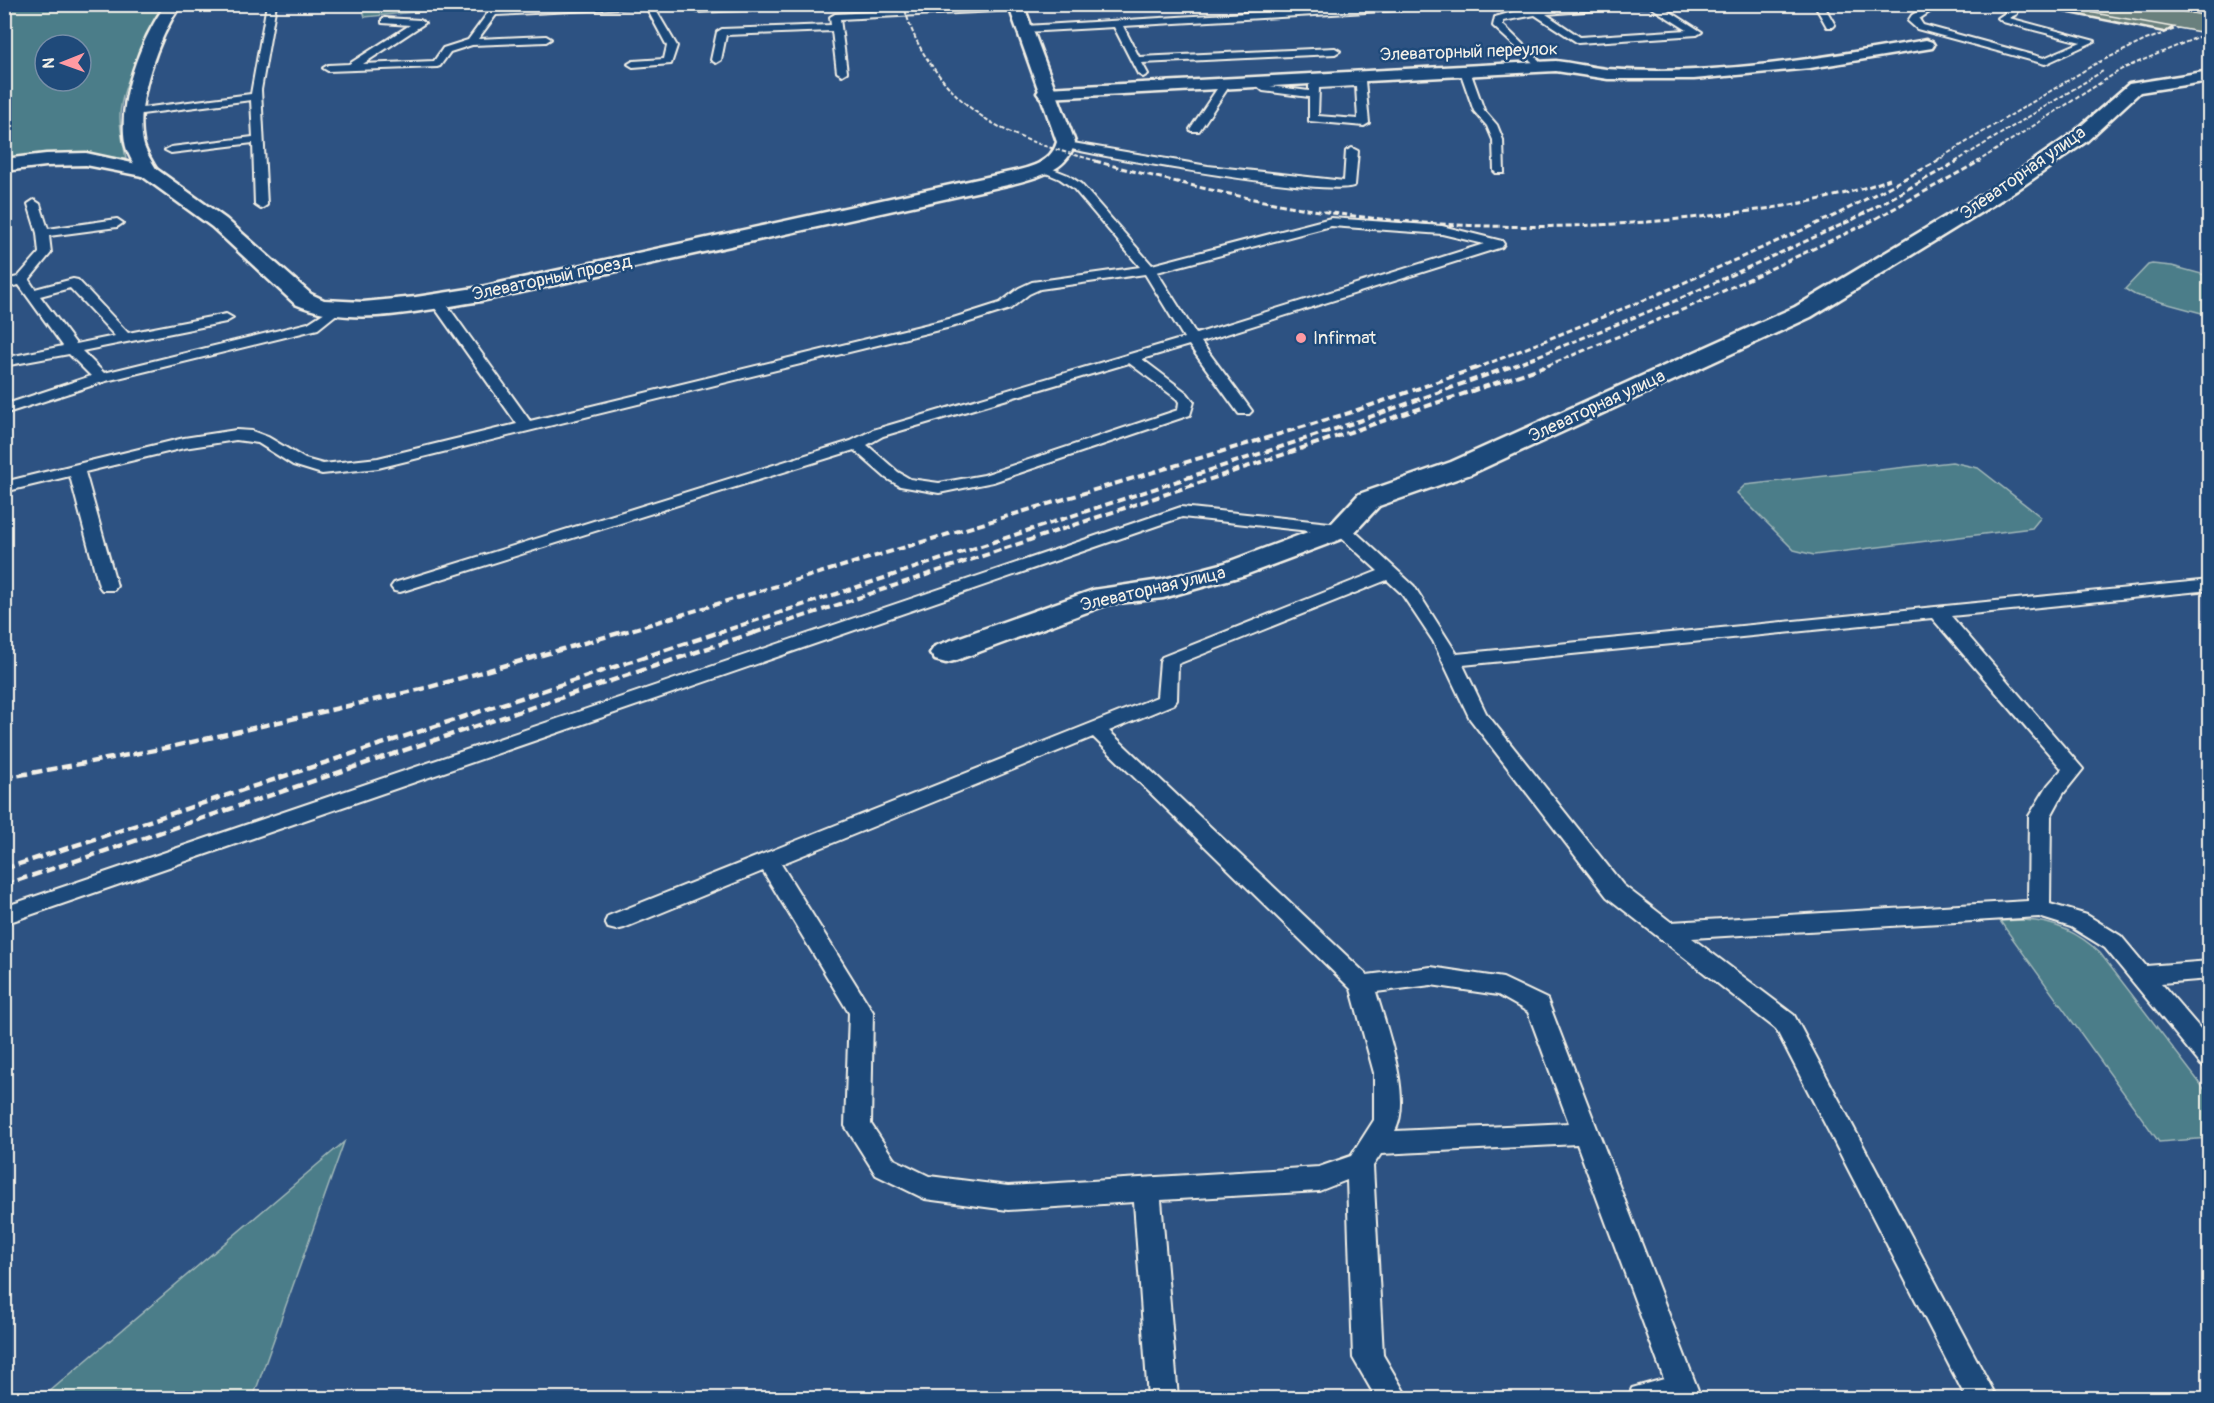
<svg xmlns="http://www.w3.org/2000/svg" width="2214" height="1403" font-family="Pangolin,sans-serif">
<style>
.green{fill:#4c7d89;stroke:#a0b7b8;stroke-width:1.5;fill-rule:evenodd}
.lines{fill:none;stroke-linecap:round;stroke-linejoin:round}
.lane-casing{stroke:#f4f1e8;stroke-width:4}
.street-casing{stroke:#f4f1e8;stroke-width:5}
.secondary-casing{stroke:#f4f1e8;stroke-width:5}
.primary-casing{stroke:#f4f1e8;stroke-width:5}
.lane{fill:#1f4a7a;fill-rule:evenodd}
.street{fill:#1f4a7a;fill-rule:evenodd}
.secondary{fill:#1f4a7a;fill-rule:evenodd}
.primary{fill:#6a807d;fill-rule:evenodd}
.rail-far3{stroke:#f4f1e8;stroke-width:2;stroke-dasharray:4.5 2;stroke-linecap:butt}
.rail-far2{stroke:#f4f1e8;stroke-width:3;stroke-dasharray:6 3;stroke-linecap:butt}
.rail-far1{stroke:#f4f1e8;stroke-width:4;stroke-dasharray:8 4;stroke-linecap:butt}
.rail{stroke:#f4f1e8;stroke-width:4.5;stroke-dasharray:10 4.5;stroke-linecap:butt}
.primary-bridge-casing{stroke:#f4f1e8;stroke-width:19;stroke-linecap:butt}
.path-bridge{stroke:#f4f1e8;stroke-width:2;stroke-dasharray:1 2;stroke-linecap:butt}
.primary-bridge{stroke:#6a807d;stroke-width:16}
.poi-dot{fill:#ff9aa2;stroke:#1f4a7a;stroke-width:2}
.labels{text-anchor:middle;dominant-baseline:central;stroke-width:5;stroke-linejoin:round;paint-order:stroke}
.far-street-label{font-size:18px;fill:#f4f1e8;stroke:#1f4a7a}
.far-poi-label{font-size:18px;fill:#f4f1e8;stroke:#1f4a7a;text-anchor:start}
</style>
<rect width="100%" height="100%" fill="#2d5282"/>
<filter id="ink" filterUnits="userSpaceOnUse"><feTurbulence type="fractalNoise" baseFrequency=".0167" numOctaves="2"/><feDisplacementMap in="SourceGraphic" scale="12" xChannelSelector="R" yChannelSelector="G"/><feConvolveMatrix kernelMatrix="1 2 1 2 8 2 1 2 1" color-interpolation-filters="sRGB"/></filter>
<g filter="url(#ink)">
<path class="green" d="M 4,5 L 166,5 C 150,32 120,85 120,117 C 120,131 124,146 126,159 L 88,154 L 5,162 ZM 45,45 L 81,45 L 81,81 L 45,81 Z
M 367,5 L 367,4 L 484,5 L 365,17 L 363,10 Z
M 2152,264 L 2172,266 L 2209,276 L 2209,315 L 2135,295 L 2125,289 L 2148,265 Z
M 1952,462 L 1978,468 L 2041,517 L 2032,528 L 1814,555 L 1794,550 L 1737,493 L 1745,485 Z
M 2023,920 C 2053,921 2079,933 2100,953 L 2209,1095 L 2209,1138 L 2159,1142 L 2000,921 Z
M 344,1142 L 253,1398 L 42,1398 Z"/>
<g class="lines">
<g class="lane-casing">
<path id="lane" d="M 267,4 L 276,4 L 261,90 L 267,205 L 261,209 L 255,205 L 253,143 L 171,153 L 165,150 L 171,147 L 253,137 L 251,100 L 134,115 L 129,112 L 134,109 L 251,94 Z
M 593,4 L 662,4 L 654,7 L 677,46 L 671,64 L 633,67 L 628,64 L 633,61 L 664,59 L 667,46 L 646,7 L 496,15 L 478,39 L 546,36 L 551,39 L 546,42 L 472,45 L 450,52 L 440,66 L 437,67 L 328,71 L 323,68 L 328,65 L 349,64 L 410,25 L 382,23 L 382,19 L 385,18 L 420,20 L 425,23 L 363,64 L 434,61 L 443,48 L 468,40 L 490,10 Z
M 739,4 L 816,4 L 812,7 L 697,12 L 693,9 L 697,6 Z
M 1013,4 L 1020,7 L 1016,10 L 840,19 L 847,72 L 842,75 L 837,72 L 832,31 L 726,35 L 721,60 L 716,63 L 711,60 L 717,32 L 722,29 L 831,25 L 830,17 L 835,14 Z
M 1398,4 L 1405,7 L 1401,10 L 1123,26 L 1139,57 L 1335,48 L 1340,51 L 1335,54 L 1142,63 L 1148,74 L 1143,77 L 1138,74 L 1114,27 L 1025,32 L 1020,29 L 1025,26 Z
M 1603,4 L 1658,4 L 1702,32 L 1697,35 L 1578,43 L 1535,15 L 1503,21 L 1503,25 L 1544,65 L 1544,69 L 1541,70 L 1493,26 L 1495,17 L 1520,10 ZM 1649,6 L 1687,30 L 1580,37 L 1546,14 Z
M 1814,4 L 1823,4 L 1835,25 L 1833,27 L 1827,27 Z
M 1926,4 L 1936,4 L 1937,7 L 1919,19 L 1923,25 L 2044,58 L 2081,42 L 2003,22 L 1998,18 L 2007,12 L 1996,4 L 2007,4 L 2017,10 L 2017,14 L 2009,18 L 2095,41 L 2045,64 L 1917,29 L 1908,21 L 1912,15 L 1927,6 Z
M 1462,69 L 1470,71 L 1484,110 L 1497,125 L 1503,140 L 1504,173 L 1496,173 L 1494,171 L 1493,140 L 1487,126 L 1474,111 L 1460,71 Z
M 1253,78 L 1261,78 L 1270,86 L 1309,91 L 1309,85 L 1314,82 L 1365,81 L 1369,123 L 1364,126 L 1309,121 L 1309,97 L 1263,91 L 1253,82 ZM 1356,86 L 1358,119 L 1318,116 L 1319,88 Z
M 1223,80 L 1232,82 L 1199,131 L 1191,131 L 1190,129 Z
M 1067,142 L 1208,166 L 1344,181 L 1346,151 L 1352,148 L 1358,151 L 1355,185 C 1339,199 1097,156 1063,147 L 1063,143 Z
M 1043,165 L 1068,175 L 1081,184 L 1152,265 L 1331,218 L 1442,226 L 1502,241 L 1504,244 L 1502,247 L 1201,342 L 1252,411 L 1249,414 L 1239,414 L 1189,345 L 1142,359 L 1187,393 L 1194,402 L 1190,415 L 993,482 L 939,493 L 900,486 L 886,478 L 854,450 L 400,592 L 394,591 L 391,587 L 394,583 L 851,441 L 873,430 L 1184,338 L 1145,274 L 1040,289 L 1029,294 L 1010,309 L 963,324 L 378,468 L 322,474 L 293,465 L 258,443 L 236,440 L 184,448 L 85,472 L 117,586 L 114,590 L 102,590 L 99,586 L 70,476 L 4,492 L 4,482 L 184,438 L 236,430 L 252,431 L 268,437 L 305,459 L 323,464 L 378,458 L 517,424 L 430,301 L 437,297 L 442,298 L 530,421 L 953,318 L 1000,303 L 1019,288 L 1032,282 L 1140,267 L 1073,188 L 1060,179 L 1039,170 L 1037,168 ZM 1331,226 L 1442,234 L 1484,244 L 1196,334 L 1157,272 ZM 1129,363 L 1177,399 L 1179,402 L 1178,410 L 984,475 L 939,483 L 910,479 L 898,472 L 867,445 L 883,436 Z
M 34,200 L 40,204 L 48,229 L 117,219 L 123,223 L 117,227 L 49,236 L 51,253 L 29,280 L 35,289 L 73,279 L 78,280 L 128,333 L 226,314 L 233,318 L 226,322 L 82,351 L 104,373 L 308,323 L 336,305 L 343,309 L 318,329 L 106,381 L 4,414 L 4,405 L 91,376 L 69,354 L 4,366 L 4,358 L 63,346 L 19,285 L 4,288 L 4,280 L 18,277 L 39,253 L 37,233 L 28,204 ZM 70,288 L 115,336 L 76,344 L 40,296 Z
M 1181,507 L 1348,525 L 1414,586 L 1457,654 L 2210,580 L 2210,590 L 1951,616 L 2083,769 L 2063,794 L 2051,816 L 2050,904 L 2087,915 L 2121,936 L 2146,966 L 2210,961 L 2210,979 L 2161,983 L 2210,1040 L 2210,1068 L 2201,1065 L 2105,948 L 2071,927 L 2039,917 L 1692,938 L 1794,1015 L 1997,1398 L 1966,1398 L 1776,1029 L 1607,897 L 1470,719 L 1433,641 L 1401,593 L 1387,580 L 1178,664 L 1177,700 L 1174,704 L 1109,731 L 1367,975 L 1431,967 L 1503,978 L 1547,999 L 1698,1390 L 1694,1398 L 1628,1398 L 1632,1388 L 1664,1379 L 1577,1144 L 1381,1154 L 1373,1166 L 1383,1355 L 1408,1398 L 1376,1398 L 1353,1358 L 1347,1180 L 1319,1191 L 1161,1200 L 1178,1398 L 1148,1398 L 1134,1202 L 1008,1210 L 925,1199 L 876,1175 L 845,1126 L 849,1013 L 763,871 L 624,928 L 616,930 L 608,928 L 605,922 L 608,916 L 1157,697 L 1160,661 L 1162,657 L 1378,571 L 1337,534 L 1182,517 L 4,924 L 4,907 ZM 1932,618 L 2062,769 L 2048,785 L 2029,816 L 2028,901 L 1671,922 L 1623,885 L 1486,713 L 1463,665 ZM 1093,737 L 1351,989 L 1374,1073 L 1374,1120 L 1351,1156 L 1319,1167 L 1008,1186 L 929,1176 L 894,1159 L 871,1124 L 873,1012 L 781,864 ZM 1431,985 L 1498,995 L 1528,1012 L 1569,1123 L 1395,1131 C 1413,1098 1386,1027 1376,992 Z"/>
</g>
<g class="street-casing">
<path id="street" d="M 166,4 L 181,4 C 158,38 135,101 143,142 C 145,152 153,163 158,172 L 155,176 L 141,176 L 138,172 C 134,163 126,152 125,142 C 118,99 141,39 166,4 Z
M 1926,40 L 1932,42 L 1934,45 L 1932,48 L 1810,68 L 1694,79 L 1608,79 L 1556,71 L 1046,98 L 1040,97 L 1037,93 L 1040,89 L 1046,88 L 1556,61 C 1573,63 1589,67 1606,69 C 1712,77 1821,58 1926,40 Z
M 2210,71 L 2210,81 L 2140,92 L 2087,141 L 2017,190 L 1811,317 L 1471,474 L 1379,506 L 1352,535 L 1245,575 L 1163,598 L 1109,604 L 957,660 L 946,663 L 935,660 L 930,653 L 935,646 L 1093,590 L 1161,580 L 1225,563 L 1332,523 L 1359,494 L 1451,462 L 1795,307 L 2003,182 L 2073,133 L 2129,84 Z"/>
</g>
<g class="secondary-casing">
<path id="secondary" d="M 1008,4 L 1023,4 L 1075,142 C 1068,171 1038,177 1012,184 L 481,301 C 421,310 353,329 295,304 L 212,227 L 142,176 L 86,165 L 46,166 L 4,171 L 4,159 L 46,154 L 86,153 L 155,168 L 226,219 L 311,294 L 324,300 L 363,302 L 416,297 L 481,287 L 1010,172 C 1029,168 1051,163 1057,142 Z"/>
</g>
<g class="primary-casing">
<path id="primary" d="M 2044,4 L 2077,4 L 2165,21 L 2173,26 L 2165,31 L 2051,8 Z"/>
</g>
<use href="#lane" class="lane"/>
<use href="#street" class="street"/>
<use href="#secondary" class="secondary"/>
<use href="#primary" class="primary"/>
<path class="rail-far3" d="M 904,4 C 909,29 920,50 935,70 C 980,131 1031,143 1101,162
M 1937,160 L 2095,64 L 2146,40 L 2210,16
M 1935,162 L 1943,158
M 1955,162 L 2103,71
M 1977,162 L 2122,69 L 2210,32"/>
<path class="rail-far2" d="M 1095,161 C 1158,178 1220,193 1284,205 C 1424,231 1568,232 1709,216 C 1770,209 1832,201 1890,179
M 1475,369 L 1654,296 L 1834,216 L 1938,161
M 1505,369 L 1670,303 L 1852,220 L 1958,161
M 1539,369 L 1687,308 L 1866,224 L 1980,161"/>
<path class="rail-far1" d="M 621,633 L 1349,413 L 1479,367
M 718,633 L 1356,422 L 1509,367
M 754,633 L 1543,367"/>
<path class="rail" d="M 4,778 L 166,748 L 426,688 L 626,631
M 4,869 L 723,631
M 4,885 L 759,631"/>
<g class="primary-bridge-casing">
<path id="primary-bridge" d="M 2093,4 L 2210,25"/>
</g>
<path class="path-bridge" d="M 2032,4 L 2070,12"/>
<use href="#primary-bridge" class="primary-bridge"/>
</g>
</g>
<circle class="poi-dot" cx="1301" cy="338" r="6"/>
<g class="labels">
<g class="far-street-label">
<text transform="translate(1469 52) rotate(-2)">Элеваторный переулок</text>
<text transform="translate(2023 173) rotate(-35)">Элеваторная улица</text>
<text transform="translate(552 278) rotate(-12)">Элеваторный проезд</text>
<text transform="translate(1597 406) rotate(-25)">Элеваторная улица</text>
<text transform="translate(1153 589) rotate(-13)">Элеваторная улица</text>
</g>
<g class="far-poi-label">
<text x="1313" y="338">Infirmat</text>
</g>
</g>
<rect width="2214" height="1403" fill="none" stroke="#1f4a7a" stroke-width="24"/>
<rect x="12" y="12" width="2190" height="1379" fill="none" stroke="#f4f1e8" stroke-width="2" filter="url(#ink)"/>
<g transform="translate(63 63) rotate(269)"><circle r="28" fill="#1f4a7a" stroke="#748da6" stroke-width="1.5"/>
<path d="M0-4.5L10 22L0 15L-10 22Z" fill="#ff9aa2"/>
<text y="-9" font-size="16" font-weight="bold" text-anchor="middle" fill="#f4f1e8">N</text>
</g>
</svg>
